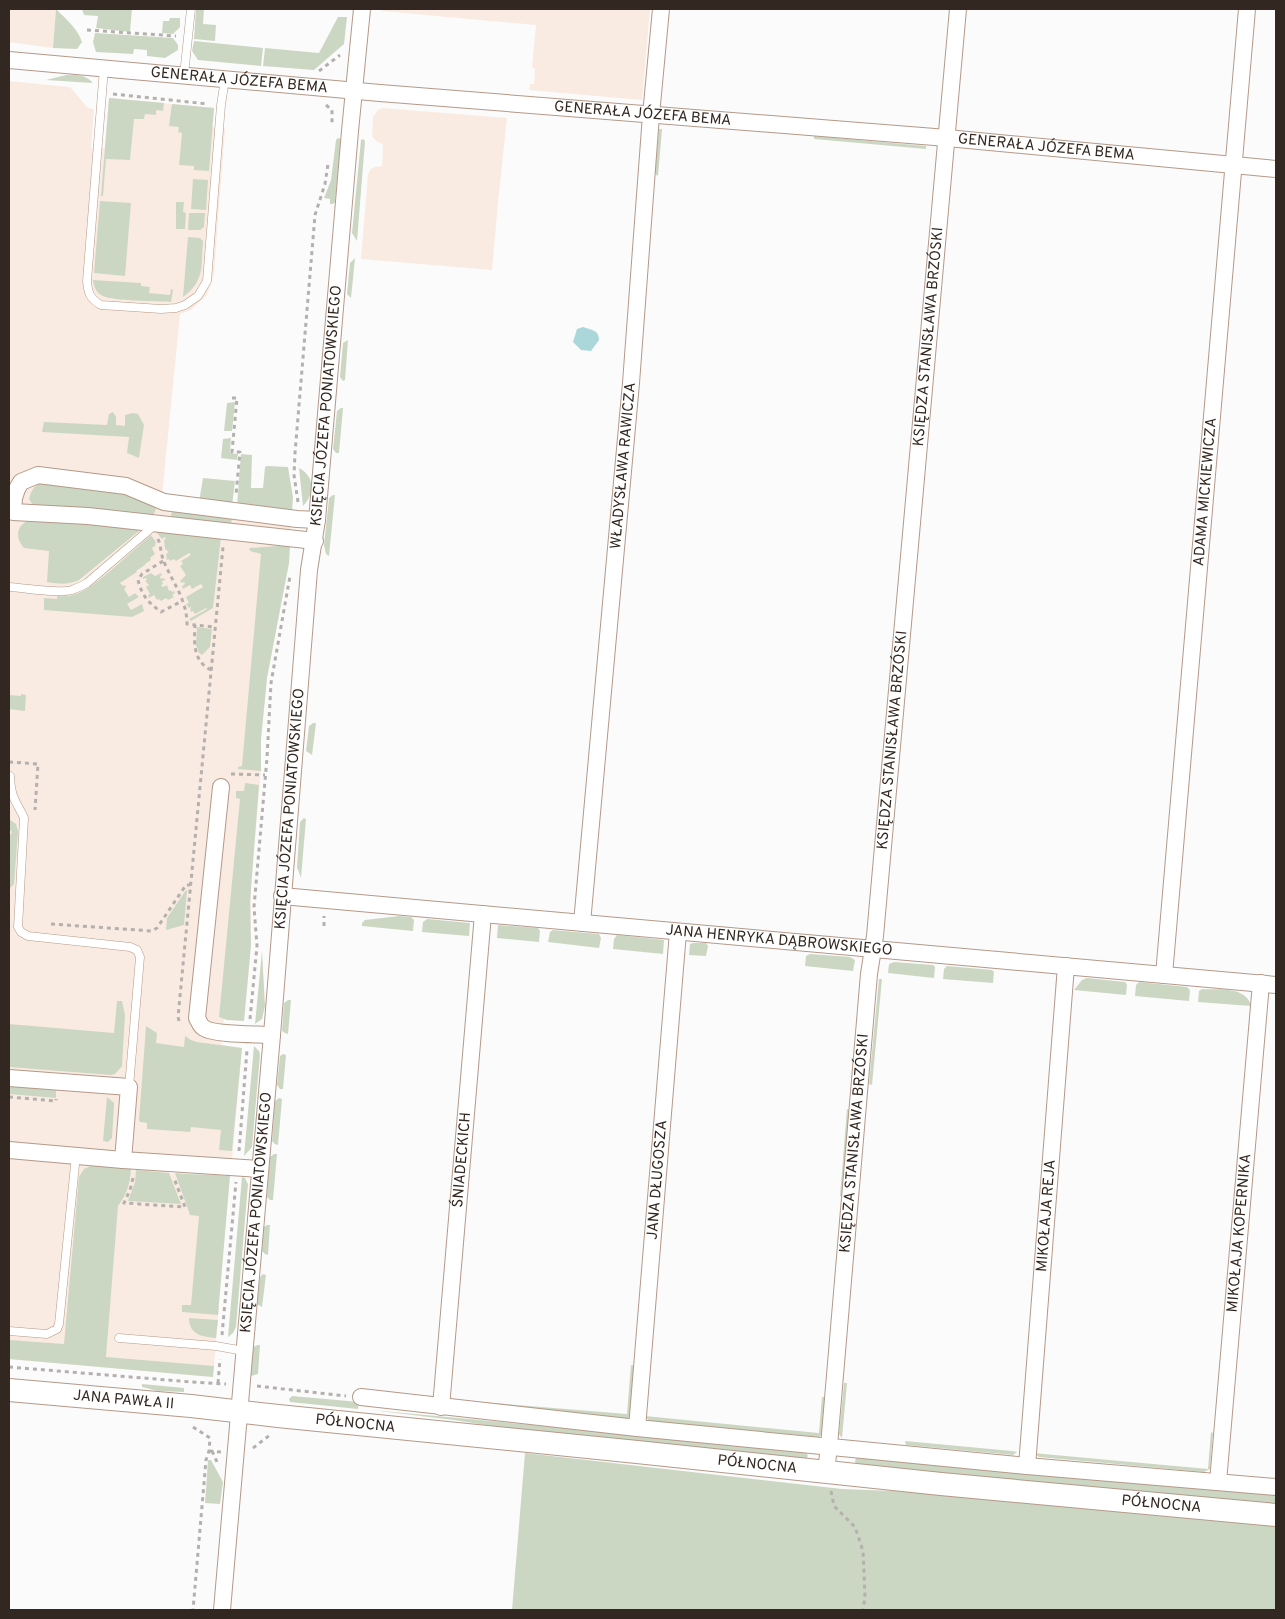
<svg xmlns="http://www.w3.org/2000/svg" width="1285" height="1619" font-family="Overpass,sans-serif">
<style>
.built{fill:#faebe2}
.green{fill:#ccd7c3}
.water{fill:#abd6da}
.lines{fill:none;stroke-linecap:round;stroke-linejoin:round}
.lane-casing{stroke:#b49988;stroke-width:9}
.street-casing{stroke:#b49988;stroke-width:18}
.secondary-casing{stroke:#b49988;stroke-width:24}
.path{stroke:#b4b0ae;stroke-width:3;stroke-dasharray:4 4;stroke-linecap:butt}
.lane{stroke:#fff;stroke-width:8}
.street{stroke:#fff;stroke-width:16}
.secondary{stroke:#fff;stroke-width:22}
.labels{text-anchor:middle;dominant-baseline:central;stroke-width:5;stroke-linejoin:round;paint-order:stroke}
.street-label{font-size:15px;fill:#332821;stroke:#fbfbfb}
</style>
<rect width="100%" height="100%" fill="#fbfbfb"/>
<path class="built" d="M 9,9 L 56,9 L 53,48 L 9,42 Z
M 382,9 L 650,9 L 642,100 L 529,90 L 530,84 L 534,84 L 535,68 L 532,68 L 536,25 L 382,11 Z
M 9,81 L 70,87 L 88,108 L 94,109 L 91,148 L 105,148 L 109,98 L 214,108 L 212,127 L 225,129 L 214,274 L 207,295 L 191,310 L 180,314 L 162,496 L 292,512 L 291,528 L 288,531 L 290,545 L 289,563 L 267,678 L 261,739 L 261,771 L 251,877 L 251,945 L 244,1021 L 224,1019 L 221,1042 L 222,1045 L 242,1048 L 232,1159 L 171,1154 L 169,1173 L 191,1175 L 219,1307 L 213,1377 L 9,1359 Z
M 382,108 L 507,118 L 498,202 L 492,270 L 361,259 L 368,174 L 371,169 L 375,167 L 382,166 L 383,144 L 377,142 L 372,136 L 373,117 L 378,110 Z"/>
<path class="green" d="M 56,9 C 66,19 78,29 82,42 L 77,49 L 53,48 Z
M 82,9 L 132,9 L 130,32 L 96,28 L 98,16 L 84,15 Z
M 196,9 L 204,9 L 203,24 L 216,25 L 215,41 L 194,39 Z
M 338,17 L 347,17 L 344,44 L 314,70 L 263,66 L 265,48 L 319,53 Z
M 170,18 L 180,18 L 180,27 L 173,34 L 162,33 L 163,21 L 169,21 Z
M 95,33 L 173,38 L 178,45 L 178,50 L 165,58 L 147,56 L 147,50 L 134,49 L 133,54 L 96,52 L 93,42 Z
M 194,41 L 263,48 L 261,66 L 198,60 L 192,51 Z
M 66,75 C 77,75 85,74 93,83 L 46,80 Z
M 109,98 L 164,103 L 163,111 L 156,110 L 156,115 L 145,114 L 144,119 L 134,119 L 130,160 L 106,159 L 103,196 L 101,196 Z
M 172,104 L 214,108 L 209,171 L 194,170 L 194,166 L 179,165 L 182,133 L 178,132 L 179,127 L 169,126 Z
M 659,129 L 662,129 L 658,176 L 655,174 Z
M 814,136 L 926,146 L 926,149 L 814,139 Z
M 338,138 L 341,139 L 335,202 L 333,204 L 330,204 L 330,199 L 324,198 L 331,180 L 336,140 Z
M 363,139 L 365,141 L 357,241 L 352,233 L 361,140 Z
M 193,179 L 208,180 L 206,210 L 191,209 Z
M 100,201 L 131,203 L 125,276 L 94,273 Z
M 176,202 L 184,202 L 183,212 L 186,213 L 185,229 L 176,229 Z
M 189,213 L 205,213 L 204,227 L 200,230 L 188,230 Z
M 188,237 L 200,238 L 203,241 C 201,266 205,281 183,297 Z
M 355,258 L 351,298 L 347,294 L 350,263 Z
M 93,280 L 141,283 L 141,286 L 150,287 L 149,293 L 170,295 L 171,289 L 173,290 L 171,302 C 158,301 113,301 103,296 C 96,293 94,287 93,280 Z
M 348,340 L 345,380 L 343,381 L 340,377 L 343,343 Z
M 235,402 L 232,431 L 224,431 L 227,403 Z
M 341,408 L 343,408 L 339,453 L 336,453 L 333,449 L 337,411 Z
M 113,412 L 116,417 L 116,425 L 125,426 L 125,415 L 133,413 L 138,414 L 144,425 L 139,458 L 127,453 L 129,437 L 42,432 L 44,422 L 107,425 L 109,414 Z
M 231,438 L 230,453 L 238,454 L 237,460 L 221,458 L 223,439 Z
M 241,454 L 252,455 L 251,488 L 263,488 L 265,467 L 267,466 L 288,467 L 293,497 L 292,512 L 237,506 Z
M 299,468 C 315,476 315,494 303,506 Z
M 203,478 L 235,481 L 232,506 L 199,502 Z
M 41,482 L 121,491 L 152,505 L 156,509 L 153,516 L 33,505 L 29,499 C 31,491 34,486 41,482 Z
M 333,495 L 335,495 L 329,556 L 326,554 L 324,545 L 329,498 Z
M 173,510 L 232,516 L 231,526 L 172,517 L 171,514 Z
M 32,519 L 139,529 L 139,531 L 79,580 C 68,585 59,584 47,582 L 49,551 L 24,548 C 13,536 18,523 32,519 Z
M 156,532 L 221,537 L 213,608 L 191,621 L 189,619 L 207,609 L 206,608 L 195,614 L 193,611 L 191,612 L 190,609 L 191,608 L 191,607 L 189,608 L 186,604 L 189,603 L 186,597 L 203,587 L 201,584 L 192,589 L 190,585 L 183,589 L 182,586 L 185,584 L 184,582 L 182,583 L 180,581 L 186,575 L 180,566 L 183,564 L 181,561 L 191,555 L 189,553 L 176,561 L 174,559 L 170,561 L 169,559 L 167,560 L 166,554 L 169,552 L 165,549 L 164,540 L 166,539 L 165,537 L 162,539 Z
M 151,535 L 156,542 L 155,546 L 152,548 L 155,554 L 150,558 L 151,560 L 145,564 L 145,565 L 136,571 L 137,572 L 120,583 L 123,586 L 125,585 L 126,587 L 124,589 L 129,597 L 135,593 L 139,597 L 127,604 L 131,610 L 142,604 L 144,611 L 132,617 L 44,610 L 44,598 L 57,599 L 57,596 C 62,596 68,597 73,595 C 92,591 134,549 151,535 Z
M 290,545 L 289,563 L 283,594 L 267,678 L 261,739 L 261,771 L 238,769 L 238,767 L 242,766 L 261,554 L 250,551 L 249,548 Z
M 151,573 L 155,576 L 161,573 L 162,575 L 160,576 L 161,579 L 164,578 L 165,580 L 162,581 L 163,584 L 161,585 L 163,587 L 167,585 L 169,591 L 171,590 L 172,592 L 174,591 L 175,593 L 172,595 L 174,597 L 168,600 L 166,598 L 161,601 L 159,599 L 157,600 L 154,595 L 149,598 L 148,595 L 150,594 L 146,587 L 149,585 L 145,581 L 147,580 L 146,578 L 143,579 L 143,577 Z
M 197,627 L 212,629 L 210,647 L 202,655 L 199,653 L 196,645 Z
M 21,694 L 26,695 L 25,711 L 9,709 L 9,695 L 21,696 Z
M 313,723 L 316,723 L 312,755 L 306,751 L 309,726 Z
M 245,783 L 259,785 L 250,902 L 251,945 L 244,1021 L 227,1020 L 219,1017 L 240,799 L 236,798 L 236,791 L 244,791 Z
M 304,818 L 306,819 L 301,878 L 297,867 L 300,822 Z
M 9,819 L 16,824 L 18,831 L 14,884 L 9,889 L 9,837 L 12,832 L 9,829 Z
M 186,890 L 187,891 L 184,925 L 166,930 L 167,918 Z
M 399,916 L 411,917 L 414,920 L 413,931 L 362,926 L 362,923 L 365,920 Z
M 427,919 L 470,923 L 469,936 L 422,932 L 423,922 Z
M 498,925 L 538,928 L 540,931 L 539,942 L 497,938 Z
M 553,930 L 599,934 L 601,938 L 599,948 L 548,942 L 550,932 Z
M 617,935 L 664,940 L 663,954 L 613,949 L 614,939 Z
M 693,943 L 706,943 L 708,946 L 706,956 L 689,955 L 690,944 Z
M 262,951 L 265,1006 L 262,1019 L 255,1024 Z
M 810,954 L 850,957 L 855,960 L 853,971 L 805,966 L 806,956 Z
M 894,962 L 933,965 L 935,967 L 934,978 L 888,973 L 889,964 Z
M 947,966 L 992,970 L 994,972 L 993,983 L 943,979 L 944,969 Z
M 1087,978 L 1125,982 L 1127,985 L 1126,995 L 1074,990 L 1082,980 Z
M 879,979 L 882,979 L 872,1085 L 869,1084 Z
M 1139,982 L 1187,987 L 1190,990 L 1189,1001 L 1135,996 L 1136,985 Z
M 1202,989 C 1219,990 1246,986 1251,1006 L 1198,1002 L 1199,991 Z
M 288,1000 L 291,1000 L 288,1034 L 285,1033 L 282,1031 L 284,1003 Z
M 117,1001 L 122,1001 L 125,1015 L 122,1066 L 115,1074 L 111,1075 L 9,1067 L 9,1024 L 114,1033 Z
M 146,1026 L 157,1033 L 156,1043 L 184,1047 L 185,1036 L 191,1040 L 197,1042 L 242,1048 L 232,1151 L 219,1150 L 221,1130 L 191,1127 L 190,1132 L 147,1129 L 147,1123 L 140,1122 L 139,1120 Z
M 254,1046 L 259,1051 L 260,1055 L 252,1147 L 244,1156 Z
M 283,1054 L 286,1055 L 283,1089 L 280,1089 L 277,1085 L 280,1056 Z
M 9,1086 L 56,1090 L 56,1098 L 9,1094 Z
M 107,1097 L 114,1103 L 114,1106 L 112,1138 L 108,1142 L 103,1141 Z
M 279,1098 L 282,1099 L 278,1145 L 275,1144 L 272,1141 L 275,1101 Z
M 847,1109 L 850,1110 L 843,1196 L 840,1196 Z
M 274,1154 L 277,1154 L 273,1200 L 270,1200 L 267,1197 L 270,1157 Z
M 93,1165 L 131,1169 C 130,1184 127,1194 118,1206 L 106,1357 L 214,1366 L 213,1377 L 9,1359 L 9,1340 L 64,1344 L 79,1177 L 84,1169 Z
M 136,1170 L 169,1173 L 181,1204 L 128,1201 L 135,1182 Z
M 175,1173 C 193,1175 212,1174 230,1176 L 218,1315 L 182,1312 L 182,1305 L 191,1305 L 199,1216 L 190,1215 Z
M 242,1177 L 245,1178 L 248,1184 L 236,1327 L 233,1333 L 228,1337 Z
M 267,1225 L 270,1225 L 268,1255 L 265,1254 L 262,1251 L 264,1227 Z
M 263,1274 L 266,1275 L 262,1307 L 257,1304 L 260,1277 Z
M 189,1318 L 218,1320 L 216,1338 C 203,1337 189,1335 189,1318 Z
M 258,1345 L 260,1345 L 258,1374 L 251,1376 L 253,1347 Z
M 631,1365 L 635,1366 L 630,1417 L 626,1419 L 457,1400 L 627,1414 Z
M 844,1383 L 847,1383 L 842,1438 L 839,1434 Z
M 142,1384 L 184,1388 L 184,1392 L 158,1391 L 142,1387 Z
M 292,1396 L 359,1402 L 358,1409 L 290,1402 L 289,1399 Z
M 822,1397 L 826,1397 L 823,1433 L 819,1437 L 649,1421 L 645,1416 L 819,1433 Z
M 371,1410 L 805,1450 L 808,1456 L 806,1459 L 560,1437 L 454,1420 Z
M 1211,1432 L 1213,1433 L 1210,1469 L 1204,1472 L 1039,1457 L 1033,1453 L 1208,1469 Z
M 905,1441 L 1012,1451 L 1017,1452 L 1013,1455 L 906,1445 Z
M 525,1453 L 842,1489 L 945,1493 L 1276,1524 L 1276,1610 L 512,1610 Z
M 856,1457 L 1276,1493 L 1276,1506 L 858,1466 L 855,1462 Z
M 208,1460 L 211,1460 L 223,1482 L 220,1504 L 205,1503 Z"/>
<path class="water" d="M 583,327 C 592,330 599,330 599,340 L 591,351 L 581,350 L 573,342 L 577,329 Z"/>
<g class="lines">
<g class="lane-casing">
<path id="lane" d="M 104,68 L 87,281 C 88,293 90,299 101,305 L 161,309 L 176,308 L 185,305 L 198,296 L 207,281 L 221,105 L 225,79
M 184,75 L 191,9
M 9,587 C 26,588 57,594 72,590 C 77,588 82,586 87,583 L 156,524
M 10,776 C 11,798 15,799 24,818 L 18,927 L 21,932 L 28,936 L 130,947 L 137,950 L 140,957 L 129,1087
M 9,1331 L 47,1334 L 57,1329 L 59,1324 L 76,1155
M 119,1338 L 216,1346 L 244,1351"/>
</g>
<g class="street-casing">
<g id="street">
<path id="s1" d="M 9,60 L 380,93 L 947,138 L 1276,169"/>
<path d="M 315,541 L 88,516 L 13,512 L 14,498 L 17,489 L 21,482 L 38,475 L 126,486 L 164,502 L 297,519 L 317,520"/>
<path d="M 221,787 L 197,1018 C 199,1021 200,1026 204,1028 C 214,1035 258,1034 272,1035"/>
<path id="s2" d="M 282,896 L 1276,985"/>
<path id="s3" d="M 582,923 L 631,383 L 651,115 L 661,9"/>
<path id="s4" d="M 1164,975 L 1247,9"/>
<path d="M 9,1078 L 129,1087 L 123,1160 L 259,1169"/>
<path d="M 9,1150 L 123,1160"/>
<path d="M 361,1397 L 637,1428 L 1027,1466 L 1276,1487"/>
<path id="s5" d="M 441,1407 L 483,914"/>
<path id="s6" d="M 637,1428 L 678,932"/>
<path id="s7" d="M 1027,1466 L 1066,966"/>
<path id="s8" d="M 826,1472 L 829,1446 L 869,974 L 875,936 L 958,9"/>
<path id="s9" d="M 1218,1482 L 1261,983"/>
<path id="s10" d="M 222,1610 L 272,1035 L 309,570 L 317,520 L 350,131 L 362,9"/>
</g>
</g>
<g class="secondary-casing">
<g id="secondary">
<path id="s11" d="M 9,1390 L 191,1406 L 278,1416 L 637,1452 L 941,1484 L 1276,1515"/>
</g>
</g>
<path class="path" d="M 87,30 L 176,36
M 319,71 L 340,55
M 113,94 L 208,104
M 326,105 L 332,110 L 332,123
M 232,398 L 237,398 L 232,452 L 240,452 L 236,495
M 298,502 L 294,475 L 295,453 L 315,215 L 325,184 L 328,164
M 158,539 C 161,546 161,555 164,562 C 173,583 187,600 187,624 L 195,625
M 163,561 L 142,574 L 138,580 C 142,596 148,602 161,612 L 182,601
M 211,670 C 193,661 194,643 195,625 L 215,627
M 9,762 L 38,764 L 35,810
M 231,774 L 265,775
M 51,924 L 152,931 L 157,928 L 186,885 L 190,885
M 324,926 L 324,916
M 250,1019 L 257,946 L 254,907 L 267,758 L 271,683 L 290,576
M 179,1021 L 178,1017 L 223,547
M 9,1097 L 56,1101 L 56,1099
M 239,1151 L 247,1050
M 133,1178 L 130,1190 L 124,1203 L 185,1207 L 174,1178
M 222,1335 L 236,1182
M 9,1367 L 192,1382 L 226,1384
M 218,1383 L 220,1359
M 257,1386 L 346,1396
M 193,1427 L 210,1438 L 209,1451 L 206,1460 L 193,1610
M 253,1448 L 270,1435
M 209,1451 L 221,1452
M 212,1451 L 218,1464
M 831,1491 L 834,1506 L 855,1527 L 863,1551 L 865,1597 L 863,1610"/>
<use href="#lane" class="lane"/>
<use href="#street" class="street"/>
<use href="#secondary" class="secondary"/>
</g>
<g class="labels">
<g class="street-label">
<text stroke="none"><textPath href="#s1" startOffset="231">GENERAŁA JÓZEFA BEMA</textPath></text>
<text stroke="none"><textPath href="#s1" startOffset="636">GENERAŁA JÓZEFA BEMA</textPath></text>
<text stroke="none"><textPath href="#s1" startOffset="1041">GENERAŁA JÓZEFA BEMA</textPath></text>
<text stroke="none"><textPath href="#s8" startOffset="1140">KSIĘDZA STANISŁAWA BRZÓSKI</textPath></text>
<text stroke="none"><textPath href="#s10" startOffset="1209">KSIĘCIA JÓZEFA PONIATOWSKIEGO</textPath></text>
<text stroke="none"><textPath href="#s3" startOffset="459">WŁADYSŁAWA RAWICZA</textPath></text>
<text stroke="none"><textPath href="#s4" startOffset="485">ADAMA MICKIEWICZA</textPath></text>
<text stroke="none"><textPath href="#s8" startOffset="735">KSIĘDZA STANISŁAWA BRZÓSKI</textPath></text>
<text stroke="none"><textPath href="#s10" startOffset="804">KSIĘCIA JÓZEFA PONIATOWSKIEGO</textPath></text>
<text stroke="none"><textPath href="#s2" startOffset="499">JANA HENRYKA DĄBROWSKIEGO</textPath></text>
<text stroke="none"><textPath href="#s8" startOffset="330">KSIĘDZA STANISŁAWA BRZÓSKI</textPath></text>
<text stroke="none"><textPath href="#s5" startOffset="248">ŚNIADECKICH</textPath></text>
<text stroke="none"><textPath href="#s6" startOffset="249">JANA DŁUGOSZA</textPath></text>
<text stroke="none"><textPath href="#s10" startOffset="399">KSIĘCIA JÓZEFA PONIATOWSKIEGO</textPath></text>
<text stroke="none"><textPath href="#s7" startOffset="251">MIKOŁAJA REJA</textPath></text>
<text stroke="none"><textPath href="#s9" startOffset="250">MIKOŁAJA KOPERNIKA</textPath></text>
<text stroke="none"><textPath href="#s11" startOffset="115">JANA PAWŁA II</textPath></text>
<text stroke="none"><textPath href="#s11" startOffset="348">PÓŁNOCNA</textPath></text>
<text stroke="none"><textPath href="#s11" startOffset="752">PÓŁNOCNA</textPath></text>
<text stroke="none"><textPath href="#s11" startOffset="1158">PÓŁNOCNA</textPath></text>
</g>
</g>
<rect width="1285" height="1619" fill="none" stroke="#332821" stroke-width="20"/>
</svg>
